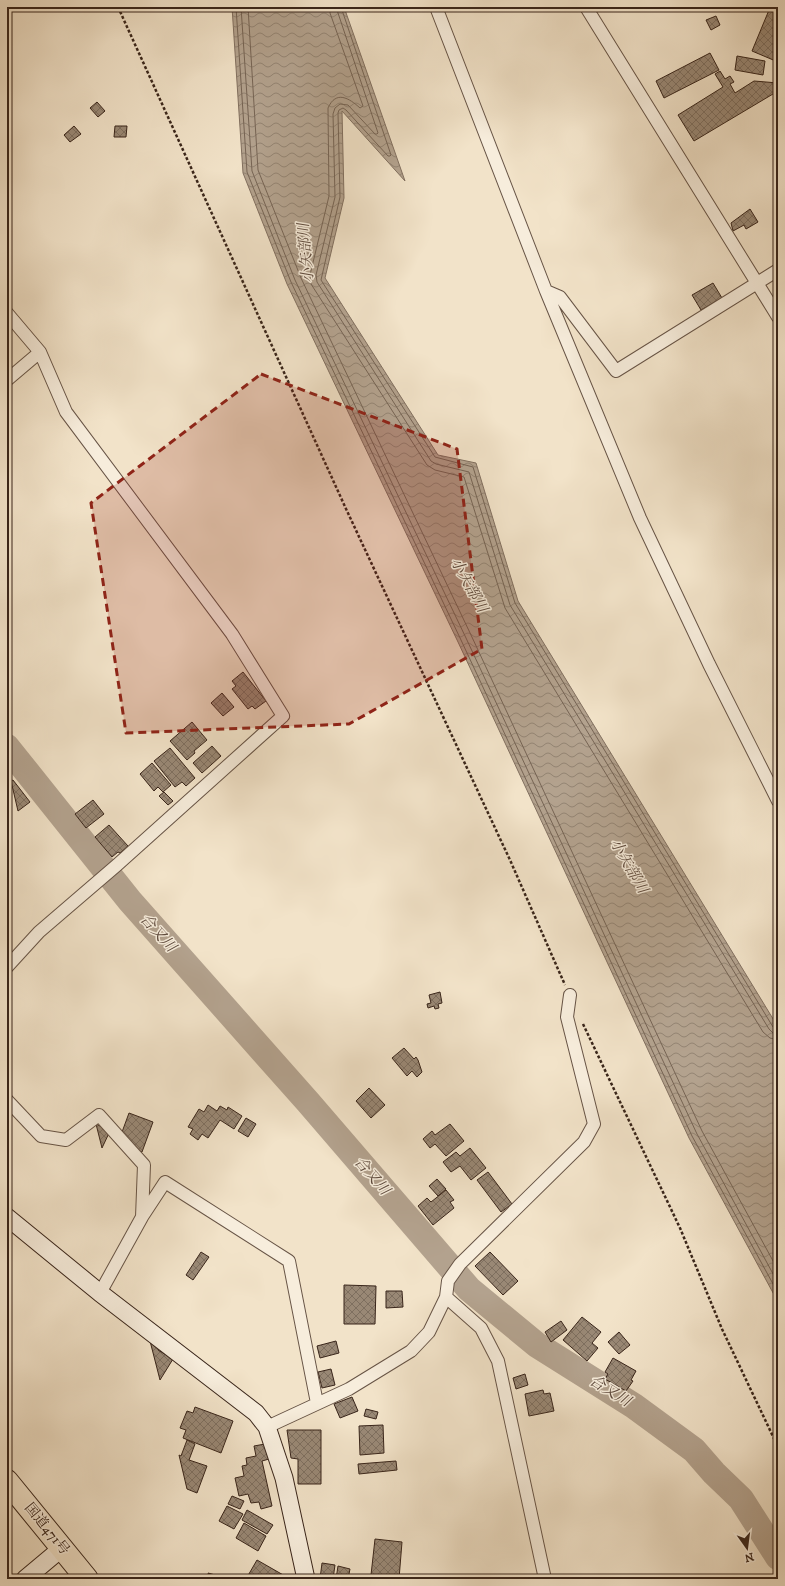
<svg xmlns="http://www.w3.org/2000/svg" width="785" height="1586" font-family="'IM FELL DW Pica','Noto Serif JP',serif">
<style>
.water{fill:url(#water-waves);stroke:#827060}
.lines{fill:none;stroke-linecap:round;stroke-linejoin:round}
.shore{stroke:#766454;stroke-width:1}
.river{stroke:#b3a28e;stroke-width:26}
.building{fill:url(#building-cross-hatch);stroke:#39251a}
.street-casing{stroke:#675446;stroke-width:14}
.secondary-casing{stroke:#39251a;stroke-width:19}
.highway-casing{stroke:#39251a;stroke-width:24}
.path{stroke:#39251a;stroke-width:2.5;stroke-dasharray:3 2;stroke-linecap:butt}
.street{stroke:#f7eddc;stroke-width:12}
.secondary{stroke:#f7eddc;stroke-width:17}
.highway{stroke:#f2e3c9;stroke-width:22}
.marked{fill:#8f2418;fill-opacity:0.2;stroke:#8f2418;stroke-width:3;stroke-dasharray:8 5;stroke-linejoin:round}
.labels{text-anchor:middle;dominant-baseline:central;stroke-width:3;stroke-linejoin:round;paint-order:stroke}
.street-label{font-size:14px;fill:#39251a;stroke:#f7eddc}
.water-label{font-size:15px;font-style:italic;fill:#5e4a3d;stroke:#f7eddc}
</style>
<defs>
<pattern id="water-waves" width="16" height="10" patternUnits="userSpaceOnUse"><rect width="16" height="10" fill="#b3a28e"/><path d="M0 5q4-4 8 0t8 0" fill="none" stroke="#938473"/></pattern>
<pattern id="building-cross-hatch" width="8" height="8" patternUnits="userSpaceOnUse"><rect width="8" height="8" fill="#998875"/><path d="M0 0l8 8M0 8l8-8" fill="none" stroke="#7e6f5f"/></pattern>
</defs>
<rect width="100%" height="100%" fill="#f2e3c9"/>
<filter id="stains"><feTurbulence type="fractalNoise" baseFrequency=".005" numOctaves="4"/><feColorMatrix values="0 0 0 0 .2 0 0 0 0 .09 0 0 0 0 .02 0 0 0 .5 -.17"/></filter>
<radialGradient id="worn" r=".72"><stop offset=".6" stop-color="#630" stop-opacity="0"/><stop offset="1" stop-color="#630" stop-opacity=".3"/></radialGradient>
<path class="water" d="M 232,7 L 344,7 L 405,181 L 342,111 L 344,198 L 325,278 L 438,455 L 476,463 L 518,601 L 778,1027 L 778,1302 L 689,1138 L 458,642 L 287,284 L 243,173 Z"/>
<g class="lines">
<path class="shore" d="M 236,7 L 247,172 L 291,282 L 461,640 L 692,1136 L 778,1293
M 241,7 L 252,171 L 295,280 L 466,638 L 697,1134 L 778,1283
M 248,7 L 258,170 L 301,278 L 471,635 L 702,1131 L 778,1270
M 330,7 L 330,13 L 363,106 L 360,108 C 349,98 336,90 328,108 L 329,196 L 310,275 L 311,284 L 427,465 L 435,470 L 464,477 L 505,608 L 763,1032 L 770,1038 L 778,1040
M 336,7 L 378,133 L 377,134 L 375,134 L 348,105 L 340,104 L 335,108 L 333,114 L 335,197 L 316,275 L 317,282 L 431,461 L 436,464 L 469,472 L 510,605 L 769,1029 L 773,1033 L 778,1034
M 341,7 L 391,155 L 390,156 L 388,156 L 346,110 L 343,108 L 339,110 L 338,113 L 340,197 L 321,280 L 435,457 L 473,467 L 515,603 L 773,1027 L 778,1029"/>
<path class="river" d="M 7,747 L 130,901 L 308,1102 L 469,1289 L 537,1345 L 634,1406 L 694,1450 L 714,1473 L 741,1499 L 778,1557"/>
</g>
<path class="building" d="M 769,10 L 778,14 L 778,62 L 752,51 Z
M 716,16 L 720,25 L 711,30 L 706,20 Z
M 710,53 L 719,70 L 664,98 L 656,81 Z
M 737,56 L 765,61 L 763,75 L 735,70 Z
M 720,71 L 725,79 L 730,76 L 734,82 L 730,84 L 735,93 L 754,81 L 778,83 L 778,91 L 694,141 L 678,115 L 723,87 L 715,74 Z
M 97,102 L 105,111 L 98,117 L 90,108 Z
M 74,126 L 81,134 L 70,142 L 64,135 Z
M 115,126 L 127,126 L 126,137 L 114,137 Z
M 750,209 L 758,222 L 746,229 L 744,225 L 733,231 L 731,223 Z
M 713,283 L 722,298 L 701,310 L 692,295 Z
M 243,672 L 266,701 L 255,709 L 252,706 L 248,709 L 232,689 L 236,686 L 232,681 Z
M 222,693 L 234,707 L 223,716 L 211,703 Z
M 192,722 L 207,740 L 194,751 L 195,753 L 187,760 L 170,741 Z
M 212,746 L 221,756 L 202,773 L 193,763 Z
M 170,748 L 195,778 L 186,786 L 182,782 L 175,787 L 154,761 Z
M 152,763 L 171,785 L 163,792 L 158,787 L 154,791 L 140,774 Z
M 13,780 L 30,802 L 18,811 L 11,781 Z
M 164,792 L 173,801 L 168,805 L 159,796 Z
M 93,800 L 104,814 L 86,828 L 75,814 Z
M 109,825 L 128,846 L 120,853 L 118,852 L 112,857 L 95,837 Z
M 440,992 L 442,1003 L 438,1004 L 439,1008 L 435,1009 L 434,1006 L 428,1008 L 427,1004 L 431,1003 L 429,995 Z
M 404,1048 L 414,1059 L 416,1057 L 418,1060 L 422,1072 L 417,1077 L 412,1071 L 407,1076 L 392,1058 Z
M 369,1088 L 385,1105 L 371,1118 L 356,1101 Z
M 208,1105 L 217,1111 L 220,1106 L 227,1110 L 228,1107 L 242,1116 L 234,1129 L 220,1120 L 208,1138 L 202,1134 L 198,1140 L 190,1134 L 193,1129 L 188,1127 L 199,1109 L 204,1112 Z
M 129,1113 L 153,1122 L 142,1152 L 118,1143 Z
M 246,1118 L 256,1124 L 248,1137 L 238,1131 Z
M 96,1124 L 110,1131 L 102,1148 Z
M 450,1124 L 464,1141 L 446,1156 L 435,1144 L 430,1148 L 423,1139 L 432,1131 L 435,1135 Z
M 470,1148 L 486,1168 L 471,1180 L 460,1166 L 451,1172 L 443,1162 L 456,1152 L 460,1156 Z
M 488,1172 L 512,1204 L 501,1212 L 477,1180 Z
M 437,1179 L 446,1189 L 438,1196 L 429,1186 Z
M 446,1190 L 454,1200 L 450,1202 L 454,1208 L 433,1225 L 418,1206 L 427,1198 L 431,1202 Z
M 201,1252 L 209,1257 L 193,1280 L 186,1275 Z
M 490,1252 L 518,1281 L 503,1295 L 475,1266 Z
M 344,1285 L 376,1286 L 375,1324 L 344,1324 Z
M 386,1291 L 402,1291 L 403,1307 L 386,1308 Z
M 582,1317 L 601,1332 L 592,1343 L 598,1348 L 587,1361 L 563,1340 Z
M 561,1321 L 567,1330 L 551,1342 L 545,1332 Z
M 619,1332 L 630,1345 L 619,1354 L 608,1342 Z
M 150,1341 L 159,1348 L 158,1350 L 173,1359 L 160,1380 Z
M 336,1341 L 339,1353 L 320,1358 L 317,1346 Z
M 613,1358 L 636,1371 L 631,1380 L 633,1381 L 626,1391 L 605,1379 L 608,1374 L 605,1372 Z
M 331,1369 L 335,1385 L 322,1388 L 318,1372 Z
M 525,1374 L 528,1385 L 516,1389 L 513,1378 Z
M 543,1390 L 544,1394 L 550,1393 L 554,1411 L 529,1416 L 525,1394 Z
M 352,1397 L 358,1411 L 340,1418 L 334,1404 Z
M 195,1407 L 233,1421 L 221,1453 L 183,1438 L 186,1430 L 180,1428 L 187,1411 L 193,1413 Z
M 366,1409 L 378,1412 L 376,1419 L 364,1416 Z
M 383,1425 L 384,1453 L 360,1455 L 359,1426 Z
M 287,1430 L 321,1430 L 321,1484 L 298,1484 L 298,1459 L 291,1458 Z
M 187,1440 L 195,1444 L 189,1460 L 207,1466 L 197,1493 L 187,1489 L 179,1455 L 181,1456 Z
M 265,1444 L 269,1459 L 262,1461 L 272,1506 L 261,1509 L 259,1502 L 251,1503 L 248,1494 L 239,1496 L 235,1478 L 244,1476 L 242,1466 L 247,1465 L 246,1458 L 256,1456 L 254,1446 Z
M 396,1461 L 397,1470 L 359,1474 L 358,1464 Z
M 232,1496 L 244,1501 L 240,1509 L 228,1504 Z
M 227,1506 L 243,1514 L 234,1529 L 219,1521 Z
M 247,1510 L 273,1525 L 267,1534 L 242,1520 Z
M 244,1523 L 266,1536 L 258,1551 L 236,1538 Z
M 375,1539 L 402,1542 L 399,1579 L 379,1579 L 379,1576 L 371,1575 Z
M 257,1560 L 285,1576 L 283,1579 L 246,1579 Z
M 322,1563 L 335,1565 L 333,1579 L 320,1579 Z
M 338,1566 L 350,1569 L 348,1579 L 336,1579 Z
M 208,1573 L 219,1576 L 218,1579 L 210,1579 Z"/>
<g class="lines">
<g class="street-casing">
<path id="street" d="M 436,7 L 546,291 L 640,518 L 709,664 L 778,801
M 586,7 L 778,317
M 546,291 L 560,297 L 616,371 L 778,270
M 7,313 L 40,352 L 66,412 L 232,634 L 283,716 L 117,865 L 39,932 L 7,967
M 7,380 L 40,352
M 7,1100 L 41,1136 L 66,1140 L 99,1115 L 144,1165 L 142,1217
M 100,1293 L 142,1217 L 165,1182 L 289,1261 L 317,1403
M 446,1297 L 481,1328 L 498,1361 L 545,1579
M 267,1427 L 349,1389 L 411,1351 L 429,1332 L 446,1297 L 448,1281 L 460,1264 L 584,1142 L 594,1124 L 567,1017 L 570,995"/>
</g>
<g class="secondary-casing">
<path id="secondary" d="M 7,1217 L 100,1293 L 256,1413 L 267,1427 L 284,1478 L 306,1579
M 25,1579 L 62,1548"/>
</g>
<g class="highway-casing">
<path id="highway" d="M 7,1481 L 87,1579"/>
</g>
<path class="path" d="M 118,7 L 347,511 L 510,860 L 565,985
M 583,1024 L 680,1228 L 722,1329 L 778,1447"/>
<use href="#street" class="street"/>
<use href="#secondary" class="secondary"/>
<use href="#highway" class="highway"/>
</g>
<path class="marked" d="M 261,374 L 457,449 L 482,649 L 349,724 L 126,733 L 91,503 Z"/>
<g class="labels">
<g class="street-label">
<text transform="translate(47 1529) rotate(51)">国道471号</text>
</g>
<g class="water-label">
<text transform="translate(306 253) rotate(-95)">小矢部川</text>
<text transform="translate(469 585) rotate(61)">小矢部川</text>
<text transform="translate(629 866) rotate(60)">小矢部川</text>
<text transform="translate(158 933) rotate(48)">合又川</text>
<text transform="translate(372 1176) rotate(49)">合又川</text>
<text transform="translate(610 1391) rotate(32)">合又川</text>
</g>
</g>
<rect width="785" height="1586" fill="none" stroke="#f2e3c9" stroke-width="24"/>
<rect x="8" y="8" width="769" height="1570" fill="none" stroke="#39251a" stroke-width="2"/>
<rect x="12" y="12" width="761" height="1562" fill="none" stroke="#39251a"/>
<g transform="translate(747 1548) rotate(166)" stroke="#f7eddc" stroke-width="3" paint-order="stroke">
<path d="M0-3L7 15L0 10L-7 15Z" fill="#39251a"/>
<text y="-6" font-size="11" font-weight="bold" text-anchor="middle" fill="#39251a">N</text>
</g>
<rect width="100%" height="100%" filter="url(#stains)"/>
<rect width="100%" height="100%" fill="url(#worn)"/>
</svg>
